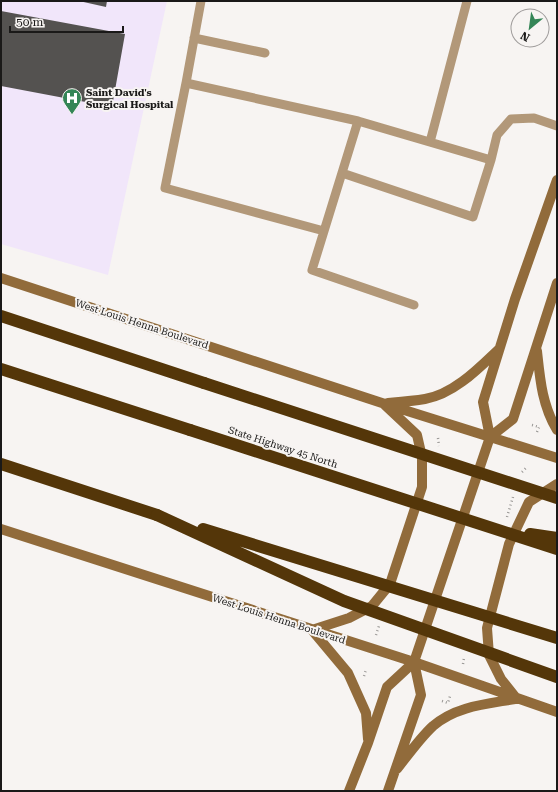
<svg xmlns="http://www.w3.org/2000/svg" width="558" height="792" font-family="'Roboto Serif',serif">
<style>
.medical{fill:#f1e6fa}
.building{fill:#545250}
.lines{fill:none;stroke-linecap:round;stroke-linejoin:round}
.path{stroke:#989694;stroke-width:2.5;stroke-dasharray:1 3;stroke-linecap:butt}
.service{stroke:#b29879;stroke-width:9}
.secondary{stroke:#916b3b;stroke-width:10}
.motorway{stroke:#543609;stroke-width:12}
.motorway-bridge{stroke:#543609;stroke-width:12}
.labels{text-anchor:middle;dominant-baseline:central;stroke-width:4;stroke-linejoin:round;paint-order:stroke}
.poi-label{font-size:10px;font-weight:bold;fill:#1a1918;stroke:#f7f4f2;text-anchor:start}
.street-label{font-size:10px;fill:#1a1918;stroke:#f7f4f2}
</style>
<rect width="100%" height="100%" fill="#f7f4f2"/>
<path class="medical" d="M 1,1 L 167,1 L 108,275 L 1,244 Z"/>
<path class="building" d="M 79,1 L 107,1 L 106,7 Z
M 1,11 L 125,34 L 112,107 L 1,86 Z"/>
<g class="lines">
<path class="path" d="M 532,425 L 539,427
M 537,432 L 540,425
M 438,438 L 439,446
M 522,472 L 527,467
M 507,517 L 513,497
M 376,635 L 379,626
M 463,664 L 464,658
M 364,676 L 366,670
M 442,701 L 448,703 L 450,696"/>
<path class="service" d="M 201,1 L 186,83 L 358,121 L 312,270 L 414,305
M 194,38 L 265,53
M 186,83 L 165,188 L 324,231
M 430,142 L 467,1
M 491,160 L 497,135 L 511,119 L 534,118 L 557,126
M 342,173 L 473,217 L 491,160 L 358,121"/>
<path class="secondary" d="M 1,278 L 382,403 L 557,458
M 537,351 C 540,379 542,405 557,430
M 388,403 C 400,402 413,401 425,399 C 454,394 479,368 499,349
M 490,437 L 513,419 L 557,283
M 1,529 L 414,662 L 557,712
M 312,630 L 349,618 L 372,606 L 390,584 L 422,487 L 422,457 L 417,435 L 385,405
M 312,630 L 348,673 L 366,713 L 368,739
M 517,699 L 501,679 L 489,655 L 487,628 L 509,544 L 529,502 L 557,484
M 397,769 C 408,755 420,738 433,726 C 456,706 487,704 515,699
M 349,791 L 368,743 L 387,687 L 414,662 L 490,437 L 483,402 L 515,299 L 557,180
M 388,791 L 421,695 L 414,662"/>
<path class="motorway" d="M 1,316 L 204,383
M 1,369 L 190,430
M 1,464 L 157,515"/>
<path class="motorway-bridge" d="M 204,383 L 557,498
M 190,430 L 557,549
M 157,515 L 344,601 L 557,677
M 203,529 L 557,638
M 530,534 L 557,538"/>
</g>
<defs>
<g id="hospital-pin" transform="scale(1)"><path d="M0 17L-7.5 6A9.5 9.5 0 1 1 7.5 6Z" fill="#348556" stroke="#f7f4f2"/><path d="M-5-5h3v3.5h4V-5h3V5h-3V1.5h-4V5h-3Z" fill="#fff"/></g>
</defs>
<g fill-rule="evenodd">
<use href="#hospital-pin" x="72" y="98"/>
</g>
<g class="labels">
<g class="poi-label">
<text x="86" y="92">Saint David's<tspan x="86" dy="12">Surgical Hospital</tspan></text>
</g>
<g class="street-label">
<text transform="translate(142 324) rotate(18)">West Louis Henna Boulevard</text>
<text transform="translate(283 447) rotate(18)">State Highway 45 North</text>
<text transform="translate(279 619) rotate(18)">West Louis Henna Boulevard</text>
</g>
</g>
<rect width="558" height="792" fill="none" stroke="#1a1918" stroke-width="4"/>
<g transform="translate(530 28) rotate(209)"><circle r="19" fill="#f7f4f2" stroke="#9f9c9b"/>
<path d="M0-3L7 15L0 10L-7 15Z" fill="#348556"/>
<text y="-6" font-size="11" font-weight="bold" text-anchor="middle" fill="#1a1918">N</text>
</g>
<path d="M10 26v6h113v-6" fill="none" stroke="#1a1918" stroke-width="2"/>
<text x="16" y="26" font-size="12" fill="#1a1918" stroke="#f7f4f2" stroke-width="3" paint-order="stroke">50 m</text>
</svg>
